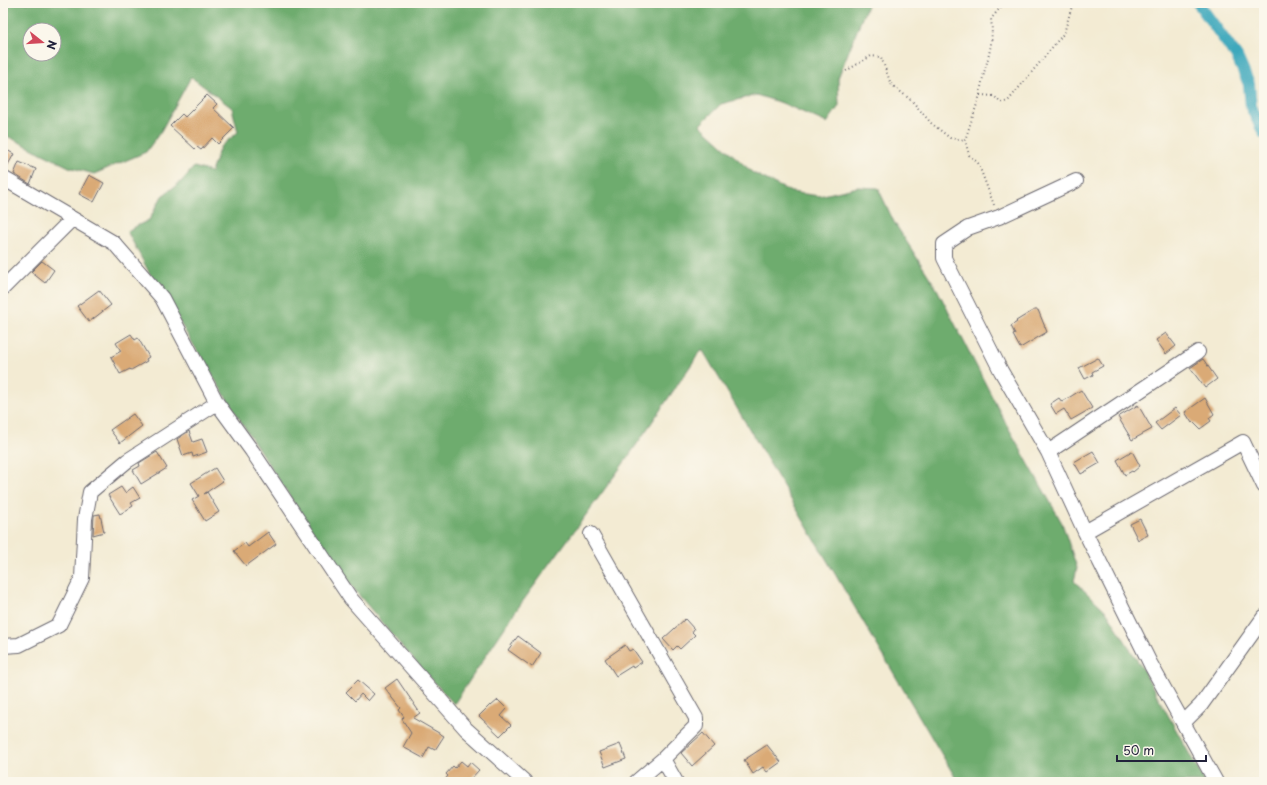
<svg xmlns="http://www.w3.org/2000/svg" width="1267" height="785" font-family="'Playpen Sans',sans-serif">
<style>
.forest{fill:#6eac6e;stroke:#486754;fill-rule:evenodd}
.lines{fill:none;stroke-linecap:round;stroke-linejoin:round}
.canal{stroke:#3ca8bc;stroke-width:12}
.building{fill:#daaa76}
.minor-casing{stroke:#6b6870;stroke-width:16}
.path{stroke:#6b6870;stroke-width:2;stroke-dasharray:1 3;stroke-linecap:butt}
.minor{stroke:#fff;stroke-width:14}
</style>
<rect width="100%" height="100%" fill="#fbf7ec"/>
<filter id="ink" filterUnits="userSpaceOnUse"><feTurbulence type="fractalNoise" baseFrequency=".025" numOctaves="2"/><feDisplacementMap in="SourceGraphic" scale="8" xChannelSelector="R" yChannelSelector="G"/><feConvolveMatrix kernelMatrix="1 2 1 2 8 2 1 2 1" color-interpolation-filters="sRGB"/></filter>
<filter id="wash" filterUnits="userSpaceOnUse"><feTurbulence type="fractalNoise" baseFrequency=".012" numOctaves="4" result="noise"/><feDisplacementMap in="SourceGraphic" scale="16" xChannelSelector="R" yChannelSelector="G"/><feGaussianBlur stdDeviation="0.9" result="paint"/><feColorMatrix in="noise" values="0 0 0 0 0 0 0 0 0 0 0 0 0 0 0 0 0 1.4 0 .05"/><feComposite in="paint" operator="in"/></filter>
<g filter="url(#wash)">
<rect width="100%" height="100%" fill="#f3ebd3"/>
<path class="forest" d="M 3,3 L 868,3 L 838,78 L 839,106 L 827,123 L 782,103 L 756,95 L 721,104 L 700,125 L 753,173 L 791,192 L 819,196 L 858,187 L 878,188 L 894,222 L 937,289 L 1004,420 L 1062,523 L 1077,568 L 1074,581 L 1107,612 L 1142,668 L 1205,782 L 958,782 L 702,349 L 626,460 L 515,612 L 454,704 L 404,649 L 338,570 L 248,433 L 151,276 L 127,231 L 149,220 L 162,196 L 182,181 L 194,167 L 211,172 L 220,147 L 238,132 L 232,108 L 191,77 L 161,131 L 146,152 L 94,174 L 69,167 L 3,134 ZM 30,30 L 54,30 L 54,54 L 30,54 Z"/>
<g class="lines">
<path class="canal" d="M 1198,3 L 1237,57 L 1249,84 L 1251,107 L 1264,133"/>
</g>
<g id="blocks">
<path class="building" d="M 207,95 L 217,104 L 213,108 L 234,128 L 218,144 L 212,138 L 201,150 L 197,147 L 195,149 L 170,126 L 182,114 L 185,117 Z
M 3,148 L 14,154 L 5,170 L 3,170 Z
M 19,162 L 36,169 L 30,184 L 14,174 Z
M 89,175 L 104,183 L 94,202 L 79,194 Z
M 42,261 L 54,270 L 45,283 L 31,272 Z
M 99,290 L 111,305 L 89,322 L 77,306 Z
M 1034,310 L 1038,310 L 1047,332 L 1020,348 L 1013,335 L 1015,334 L 1011,326 L 1017,322 L 1016,321 Z
M 1166,333 L 1176,346 L 1166,354 L 1156,340 Z
M 131,334 L 135,340 L 138,338 L 149,357 L 146,359 L 147,361 L 131,370 L 130,369 L 120,374 L 111,357 L 121,351 L 116,343 Z
M 1098,358 L 1103,366 L 1092,372 L 1093,375 L 1085,379 L 1079,368 Z
M 1203,359 L 1217,379 L 1205,388 L 1190,368 Z
M 1081,390 L 1092,408 L 1071,420 L 1064,409 L 1056,414 L 1050,404 L 1059,398 L 1062,402 Z
M 1205,398 L 1214,414 L 1209,418 L 1211,421 L 1200,429 L 1193,422 L 1192,423 L 1185,412 Z
M 1138,405 L 1152,429 L 1132,440 L 1118,417 Z
M 1175,408 L 1181,415 L 1161,430 L 1155,423 Z
M 133,414 L 142,426 L 120,443 L 110,430 Z
M 189,431 L 193,442 L 202,439 L 207,452 L 193,457 L 192,453 L 183,456 L 177,439 Z
M 1093,451 L 1100,463 L 1081,474 L 1074,462 Z
M 1132,451 L 1140,466 L 1133,472 L 1132,471 L 1125,475 L 1117,460 Z
M 157,452 L 167,468 L 141,484 L 133,470 L 140,466 L 139,463 Z
M 215,468 L 223,481 L 204,494 L 207,492 L 219,512 L 205,521 L 192,500 L 199,496 L 191,483 Z
M 121,487 L 125,493 L 133,487 L 140,498 L 131,503 L 133,506 L 120,514 L 108,495 Z
M 100,514 L 104,532 L 93,535 L 94,515 Z
M 1140,519 L 1148,535 L 1138,540 L 1130,524 Z
M 268,532 L 276,544 L 246,566 L 234,551 L 245,543 L 248,547 Z
M 685,619 L 694,629 L 692,632 L 695,635 L 680,649 L 677,646 L 673,650 L 663,639 Z
M 518,636 L 541,653 L 532,667 L 508,650 Z
M 625,645 L 629,651 L 633,649 L 642,662 L 633,668 L 632,666 L 616,676 L 605,659 Z
M 397,679 L 420,713 L 413,718 L 444,736 L 435,750 L 429,747 L 423,758 L 403,747 L 411,733 L 402,719 L 404,717 L 399,710 L 401,708 L 385,688 Z
M 358,680 L 374,694 L 368,701 L 361,694 L 355,701 L 346,692 Z
M 498,700 L 507,709 L 501,716 L 511,725 L 500,736 L 479,716 L 490,705 L 491,706 Z
M 703,733 L 714,746 L 692,766 L 681,753 Z
M 620,744 L 626,759 L 605,767 L 599,752 Z
M 767,745 L 781,762 L 767,772 L 763,767 L 753,774 L 744,760 Z
M 461,761 L 467,766 L 470,762 L 479,770 L 468,782 L 443,782 L 448,776 L 446,774 L 453,766 L 455,768 Z"/>
</g>
</g>
<g filter="url(#ink)">
<use href="#blocks" fill-opacity="0" stroke="#6b6870" stroke-width="1"/>
<g class="lines">
<g class="minor-casing">
<path id="minor" d="M 3,178 L 114,243 L 162,298 L 217,403 L 252,451 L 351,599 L 466,729 L 525,782
M 1076,181 L 999,217 L 968,228 L 944,244 L 944,258 L 1001,371 L 1048,452 L 1085,532 L 1151,665 L 1216,782
M 3,288 L 72,219
M 1048,452 L 1198,352
M 1085,532 L 1243,442 L 1264,486
M 591,534 L 696,718 L 696,726 L 663,759
M 3,646 L 19,645 L 59,625 L 82,578 L 85,519 L 90,492 L 127,461 L 217,403
M 1184,722 L 1201,705 L 1264,617
M 636,782 L 663,759 L 676,782"/>
</g>
<path class="path" d="M 846,71 L 871,56 L 881,57 L 891,84 L 912,101 L 931,123 L 950,138 L 965,140
M 980,95 C 983,66 995,50 991,19 L 1004,3
M 994,205 L 978,163 L 969,155 L 965,140 L 980,95 L 994,96 L 1001,103 L 1008,101 L 1064,33 L 1073,3"/>
<use href="#minor" class="minor"/>
</g>
</g>
<rect width="1267" height="785" fill="none" stroke="#fbf7ec" stroke-width="16"/>
<g transform="translate(42 42) rotate(107)"><circle r="19" fill="#fbf7ec" stroke="#a4a2a5"/>
<path d="M0-3L7 15L0 10L-7 15Z" fill="#d1495b"/>
<text y="-6" font-size="11" font-weight="bold" text-anchor="middle" fill="#22223b">N</text>
</g>
<path d="M1117 755v6h89v-6" fill="none" stroke="#22223b" stroke-width="2"/>
<text x="1123" y="755" font-size="12" fill="#22223b" stroke="#fbf7ec" stroke-width="3" paint-order="stroke">50 m</text>
</svg>
